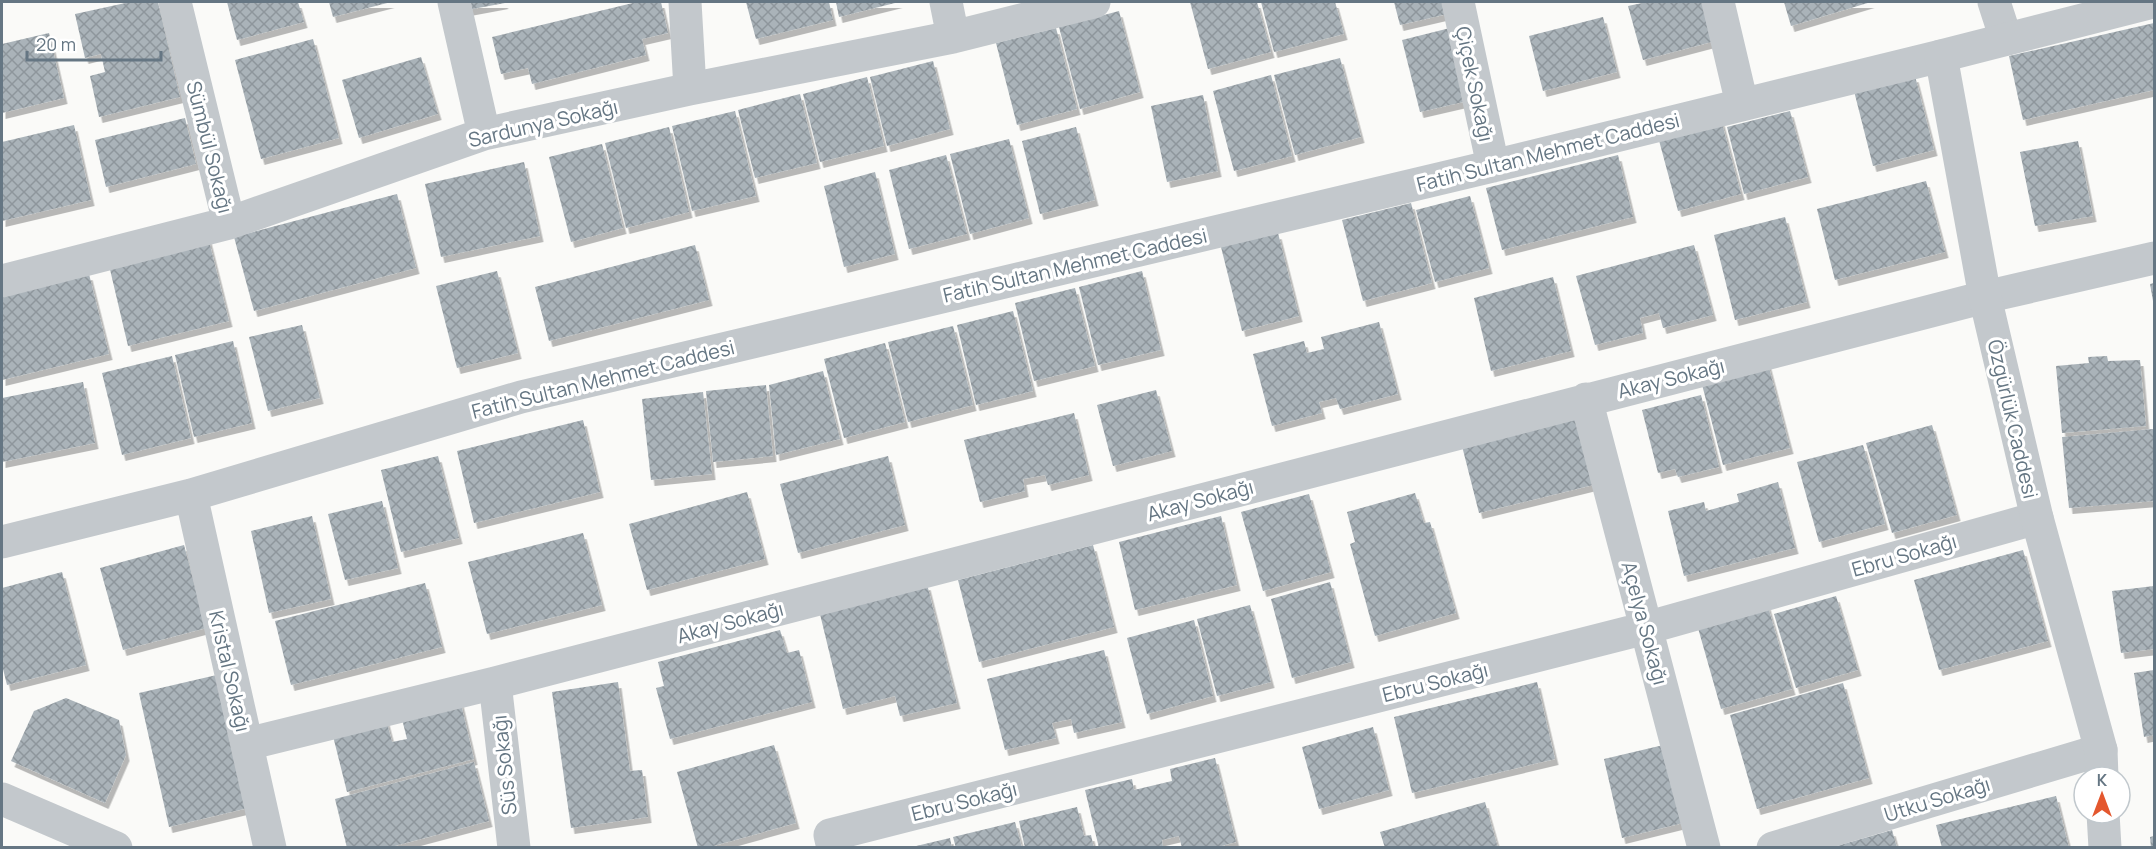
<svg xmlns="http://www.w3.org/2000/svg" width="2156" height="849" font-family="Manrope,sans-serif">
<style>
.building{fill:url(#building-cross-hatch);filter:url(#shadow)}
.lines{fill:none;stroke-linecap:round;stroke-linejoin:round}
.minor{stroke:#c3c8cc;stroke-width:33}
.tertiary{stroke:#c3c8cc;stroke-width:33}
.labels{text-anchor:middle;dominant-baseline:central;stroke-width:6;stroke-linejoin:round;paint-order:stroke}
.street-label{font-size:20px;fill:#657683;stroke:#fff}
</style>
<defs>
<pattern id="building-cross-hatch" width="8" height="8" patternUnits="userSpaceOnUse" patternTransform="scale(1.5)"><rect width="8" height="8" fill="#aab3b9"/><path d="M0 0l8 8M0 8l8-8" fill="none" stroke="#8e969c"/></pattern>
<filter id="shadow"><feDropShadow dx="3.5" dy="6" stdDeviation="0" flood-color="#0004"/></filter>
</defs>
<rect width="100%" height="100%" fill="#fafaf8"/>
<path class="building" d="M 130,2 L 158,2 L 180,97 L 99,117 L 90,76 L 105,72 L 101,54 L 85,58 L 75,14 Z
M 227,2 L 298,2 L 304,22 L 237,40 Z
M 329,2 L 391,2 L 333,17 Z
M 461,2 L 504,2 L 505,3 L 462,11 Z
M 637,2 L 661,2 L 668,33 L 642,39 L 646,55 L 532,84 L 528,68 L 501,74 L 492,37 Z
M 746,2 L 829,2 L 833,20 L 756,39 Z
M 836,2 L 899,2 L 839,17 Z
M 1190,2 L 1257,2 L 1271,52 L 1208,69 Z
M 1261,2 L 1335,2 L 1344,34 L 1274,52 Z
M 1394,2 L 1453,2 L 1456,12 L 1400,25 Z
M 1647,2 L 1709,2 L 1719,40 L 1643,60 L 1628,6 Z
M 1784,2 L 1871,2 L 1791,26 Z
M 1119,11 L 1140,92 L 1080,109 L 1059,27 Z
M 1603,17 L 1617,72 L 1543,91 L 1529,36 Z
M 2154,23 L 2154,90 L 2023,120 L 2009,56 Z
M 1454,27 L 1472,100 L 1420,112 L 1402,40 Z
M 1056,28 L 1077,109 L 1017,125 L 996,43 Z
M 49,33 L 64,98 L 2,113 L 2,44 Z
M 313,39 L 339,138 L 261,159 L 235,60 Z
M 421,57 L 438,114 L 359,138 L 342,80 Z
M 1340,58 L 1361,137 L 1295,155 L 1274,75 Z
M 933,61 L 950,129 L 887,146 L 870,77 Z
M 1271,75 L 1292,156 L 1234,171 L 1213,91 Z
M 1915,76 L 1934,150 L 1873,166 L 1854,91 Z
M 867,77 L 884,146 L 820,162 L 803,94 Z
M 800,94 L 817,163 L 755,178 L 738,110 Z
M 1203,95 L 1218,171 L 1167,182 L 1151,106 Z
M 735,111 L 756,196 L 692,211 L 672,126 Z
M 1790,111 L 1808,177 L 1744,194 L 1727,127 Z
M 1720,116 L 1741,194 L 1678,211 L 1657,133 Z
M 185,118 L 196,164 L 106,187 L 95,140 Z
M 74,125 L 91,200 L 2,221 L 2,142 Z
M 669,127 L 689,212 L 626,228 L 605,143 Z
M 1076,127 L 1095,200 L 1040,214 L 1022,141 Z
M 1009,139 L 1029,218 L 970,234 L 950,154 Z
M 2078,141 L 2093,216 L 2035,226 L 2020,152 Z
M 602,144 L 623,228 L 571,242 L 549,157 Z
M 946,155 L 967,234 L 909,249 L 889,170 Z
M 1618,155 L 1633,217 L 1502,250 L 1486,188 Z
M 524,162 L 540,236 L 441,257 L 425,184 Z
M 875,172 L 895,254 L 844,267 L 824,186 Z
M 1926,181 L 1945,252 L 1835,280 L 1817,209 Z
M 397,194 L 416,268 L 254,311 L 234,237 Z
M 1470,196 L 1489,268 L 1435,282 L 1416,210 Z
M 1411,203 L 1432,283 L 1363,301 L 1342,220 Z
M 1785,217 L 1807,302 L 1735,320 L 1714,235 Z
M 1278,233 L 1299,316 L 1242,331 L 1221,247 Z
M 208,237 L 229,321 L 128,346 L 108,261 Z
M 695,245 L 709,300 L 549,341 L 535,287 Z
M 1694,245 L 1713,315 L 1663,328 L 1659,313 L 1640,318 L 1643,333 L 1595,345 L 1576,276 Z
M 497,271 L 518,353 L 457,368 L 436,286 Z
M 1142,271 L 1161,350 L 1098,365 L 1079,287 Z
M 89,274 L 109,354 L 2,380 L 2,295 Z
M 1553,277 L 1571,351 L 1491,371 L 1474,298 Z
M 2154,283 L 2154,301 L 2153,301 L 2150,284 Z
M 1075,288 L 1095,366 L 1034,381 L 1015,303 Z
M 1013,311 L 1033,391 L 976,405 L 957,325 Z
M 1379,322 L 1398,394 L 1340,409 L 1336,398 L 1319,402 L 1322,413 L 1272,426 L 1253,354 L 1304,341 L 1307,353 L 1324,349 L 1321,337 Z
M 302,325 L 320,398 L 268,411 L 249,337 Z
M 953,326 L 973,405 L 908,422 L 888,342 Z
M 233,341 L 252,423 L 194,437 L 175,355 Z
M 885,343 L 905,422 L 844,438 L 824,359 Z
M 172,356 L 191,438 L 122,455 L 102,373 Z
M 2107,356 L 2108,361 L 2140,360 L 2146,426 L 2062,433 L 2056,366 L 2089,363 L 2088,357 Z
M 1767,360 L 1790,448 L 1723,465 L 1700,377 Z
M 823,371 L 840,439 L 776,455 L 769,385 Z
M 83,382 L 95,443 L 2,462 L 2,398 Z
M 766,385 L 773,456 L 713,462 L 706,391 Z
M 1156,390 L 1172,451 L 1113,466 L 1097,405 Z
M 703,392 L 712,474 L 651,480 L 642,399 Z
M 1701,395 L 1719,467 L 1678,477 L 1675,469 L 1658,473 L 1642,410 Z
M 1074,413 L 1089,475 L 1048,485 L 1045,475 L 1023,479 L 1025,491 L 980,502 L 964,440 Z
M 1577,418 L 1593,485 L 1479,513 L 1462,446 Z
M 583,420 L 600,492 L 474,523 L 457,451 Z
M 1932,425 L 1957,515 L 1892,533 L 1866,443 Z
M 2153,429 L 2154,501 L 2069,508 L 2062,437 Z
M 1863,445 L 1885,524 L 1819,542 L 1797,462 Z
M 438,456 L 459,538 L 401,552 L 381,470 Z
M 888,456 L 905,525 L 798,553 L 780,484 Z
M 1778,482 L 1795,548 L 1684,576 L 1668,511 L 1704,502 L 1706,511 L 1739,502 L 1737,494 Z
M 747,492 L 765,559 L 647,590 L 629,524 Z
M 1415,493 L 1424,523 L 1430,522 L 1456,613 L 1375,636 L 1350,544 L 1355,542 L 1347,512 Z
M 1309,494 L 1331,572 L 1263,591 L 1241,512 Z
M 382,501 L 398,568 L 345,580 L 328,514 Z
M 312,516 L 331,599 L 269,613 L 251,531 Z
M 1221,516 L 1237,585 L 1135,610 L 1119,542 Z
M 583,533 L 602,605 L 487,634 L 468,562 Z
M 184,545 L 206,628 L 123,650 L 100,568 Z
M 1093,545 L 1114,627 L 979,662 L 958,580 Z
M 2023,550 L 2048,641 L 1939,670 L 1914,580 Z
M 62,572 L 86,665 L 7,685 L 2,665 L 2,588 Z
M 1330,582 L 1351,662 L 1292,678 L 1271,599 Z
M 425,583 L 442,647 L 291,685 L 275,621 Z
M 927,584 L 957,703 L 900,716 L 895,696 L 843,709 L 819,610 Z
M 2154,586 L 2154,649 L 2121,653 L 2112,591 Z
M 1836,596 L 1858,670 L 1796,688 L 1774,614 Z
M 1766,600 L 1792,689 L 1721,709 L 1696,621 Z
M 1250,605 L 1271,682 L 1217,696 L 1197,619 Z
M 1194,620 L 1213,696 L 1147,714 L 1127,638 Z
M 780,630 L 787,653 L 799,650 L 812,702 L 670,739 L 656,688 L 664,686 L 658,662 Z
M 1104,650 L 1122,722 L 1074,733 L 1071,719 L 1052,723 L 1056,738 L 1005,750 L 987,679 Z
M 2154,670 L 2154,735 L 2144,737 L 2134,673 Z
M 221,674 L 252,807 L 169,827 L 139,693 Z
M 618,682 L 630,771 L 642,770 L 648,817 L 571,828 L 552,692 Z
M 1537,682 L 1555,759 L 1412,793 L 1394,717 Z
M 1843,683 L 1869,778 L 1757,809 L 1730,715 Z
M 66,698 L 119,720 L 126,755 L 105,803 L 11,761 L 34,711 Z
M 460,700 L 474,759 L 347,792 L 332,732 L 386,719 L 392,742 L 407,739 L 401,715 Z
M 1373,727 L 1389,790 L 1319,809 L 1302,747 Z
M 1672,743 L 1691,821 L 1622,838 L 1604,759 Z
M 774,745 L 796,823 L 706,848 L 698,848 L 677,772 Z
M 1215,758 L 1236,842 L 1214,848 L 1182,848 L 1179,836 L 1162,840 L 1163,848 L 1099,848 L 1085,790 L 1132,779 L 1134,790 L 1172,781 L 1170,769 Z
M 474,762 L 489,821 L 387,848 L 347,848 L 335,799 Z
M 2056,796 L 2069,848 L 1942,848 L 1936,825 Z
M 1485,802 L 1498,848 L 1385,848 L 1380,832 Z
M 1077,807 L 1084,836 L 1091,835 L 1094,848 L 1025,848 L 1019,821 Z
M 1015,822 L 1022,848 L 956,848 L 953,837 Z
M 1892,830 L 1897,848 L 1833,848 L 1833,847 Z
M 2154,836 L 2154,848 L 2151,848 L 2150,837 Z
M 950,838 L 952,848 L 913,848 L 912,847 Z"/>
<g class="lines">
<path class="minor" d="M 175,2 L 229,223
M 454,2 L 484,134
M 685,2 L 690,89
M 946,2 L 953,37
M 1458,2 L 1493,166
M 1718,2 L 1742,104
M 1994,2 L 2006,39
M 2,281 L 229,223 L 484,134 L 690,89 L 953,37 L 1094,2
M 1586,399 L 1704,848
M 191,495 L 270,848
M 2,542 L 191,495 L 521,397 L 1493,166 L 1941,56
M 495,683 L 514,848
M 247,744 L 495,683 L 1985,297 L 2154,258
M 2,799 L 116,848
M 833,848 L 830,835 L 1646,628 L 2037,518
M 1773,848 L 2101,750"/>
<path class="tertiary" d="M 2102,777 L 2101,750 L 2037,518 L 1985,297 L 1941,56 L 2153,2
M 2103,813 L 2105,848"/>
</g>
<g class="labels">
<g class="street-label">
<text transform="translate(1475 84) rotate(78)">Çiçek Sokağı</text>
<text transform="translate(543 123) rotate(-13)">Sardunya Sokağı</text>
<text transform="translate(210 147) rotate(76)">Sümbül Sokağı</text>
<text transform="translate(1548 152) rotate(-14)">Fatih Sultan Mehmet Caddesi</text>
<text transform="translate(1075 265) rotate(-13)">Fatih Sultan Mehmet Caddesi</text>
<text transform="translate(1671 378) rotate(-14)">Akay Sokağı</text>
<text transform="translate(603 379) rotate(-14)">Fatih Sultan Mehmet Caddesi</text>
<text transform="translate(2013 419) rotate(77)">Özgürlük Caddesi</text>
<text transform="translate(1200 500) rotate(-15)">Akay Sokağı</text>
<text transform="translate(1904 555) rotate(-16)">Ebru Sokağı</text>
<text transform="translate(730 622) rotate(-15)">Akay Sokağı</text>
<text transform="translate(1645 623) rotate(75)">Açelya Sokağı</text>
<text transform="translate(230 671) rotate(77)">Kristal Sokağı</text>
<text transform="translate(1435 682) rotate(-14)">Ebru Sokağı</text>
<text transform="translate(504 765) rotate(-96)">Süs Sokağı</text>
<text transform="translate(1937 799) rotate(-17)">Utku Sokağı</text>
<text transform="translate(964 801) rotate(-14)">Ebru Sokağı</text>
</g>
</g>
<rect width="2156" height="849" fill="none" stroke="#657683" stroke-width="6"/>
<g transform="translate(2102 795)"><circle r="28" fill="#ffffff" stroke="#c1c8cd" stroke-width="1.5"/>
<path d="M0-4.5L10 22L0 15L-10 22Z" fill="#e4572e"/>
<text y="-9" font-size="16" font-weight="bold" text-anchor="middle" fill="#657683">K</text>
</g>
<path d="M27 51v9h134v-9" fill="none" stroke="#657683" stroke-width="3"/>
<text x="36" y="51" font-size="18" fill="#657683" stroke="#ffffff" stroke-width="4.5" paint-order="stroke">20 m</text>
</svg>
